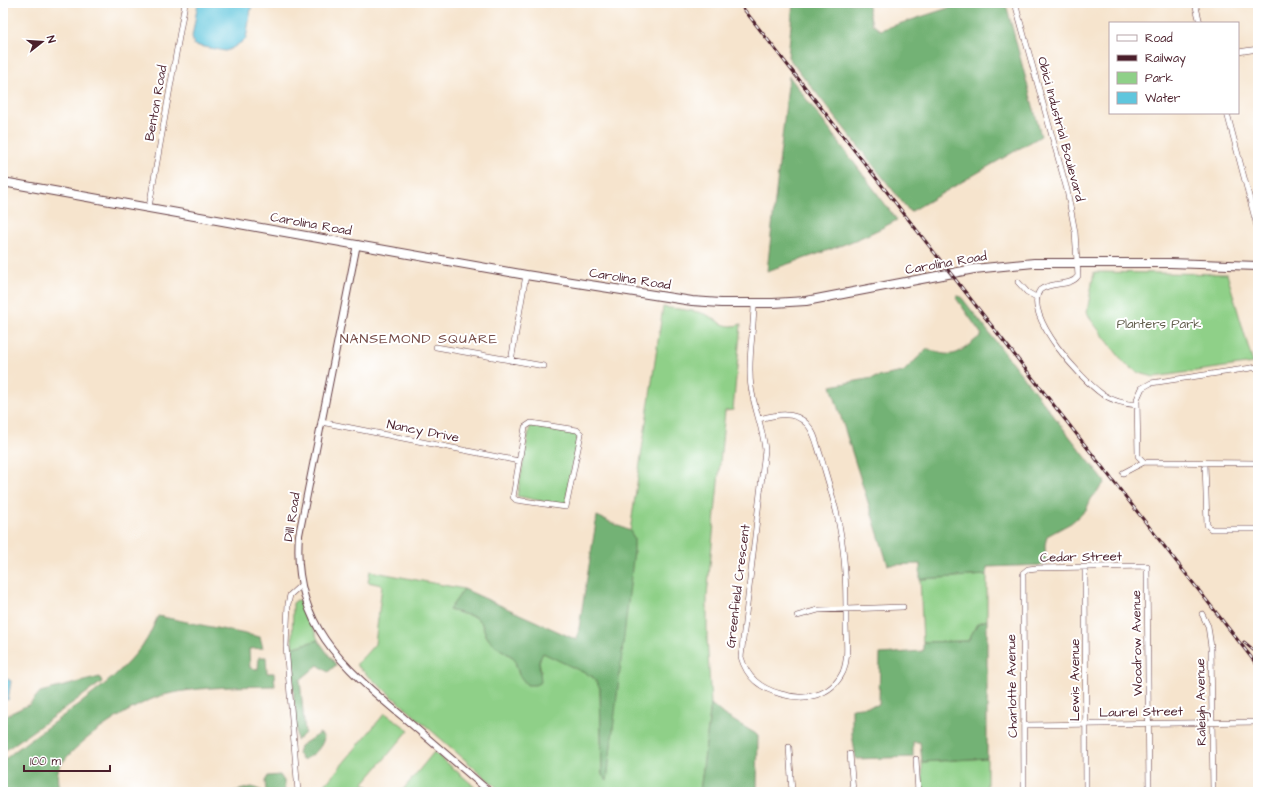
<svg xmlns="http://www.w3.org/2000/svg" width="1261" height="795" font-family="'Architects Daughter',sans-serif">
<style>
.green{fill:#8fd088;stroke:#6c785a}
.forest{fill:#73b274;stroke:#5e6850}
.water{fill:#60c6dd;stroke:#557284}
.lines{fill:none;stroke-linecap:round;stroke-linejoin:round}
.minor-casing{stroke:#643d43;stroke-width:6}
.tertiary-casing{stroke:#643d43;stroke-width:8}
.primary-casing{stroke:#643d43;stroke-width:10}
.minor{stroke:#fff;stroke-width:5}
.tertiary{stroke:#fff;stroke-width:6}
.primary{stroke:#fff;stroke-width:8}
.rail-casing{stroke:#4a1f2b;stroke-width:3}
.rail{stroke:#fff;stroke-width:1.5;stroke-dasharray:4.5;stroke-linecap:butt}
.labels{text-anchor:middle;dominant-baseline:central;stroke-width:4;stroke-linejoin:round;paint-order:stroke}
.street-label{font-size:13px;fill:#4a1f2b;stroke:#fff}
.park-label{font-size:13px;fill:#625d4c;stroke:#fff}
.neighbourhood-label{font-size:14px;letter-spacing:1px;fill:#754b46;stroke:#fff}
</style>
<rect width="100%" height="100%" fill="#fff"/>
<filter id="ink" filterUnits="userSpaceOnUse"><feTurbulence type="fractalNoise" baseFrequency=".025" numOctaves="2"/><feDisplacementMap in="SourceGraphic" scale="8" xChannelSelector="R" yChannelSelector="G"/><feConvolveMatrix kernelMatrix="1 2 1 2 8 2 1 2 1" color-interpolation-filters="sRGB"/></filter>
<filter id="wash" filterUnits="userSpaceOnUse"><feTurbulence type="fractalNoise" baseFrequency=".012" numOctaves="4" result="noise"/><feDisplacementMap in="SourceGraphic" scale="16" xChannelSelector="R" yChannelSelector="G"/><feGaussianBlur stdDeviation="0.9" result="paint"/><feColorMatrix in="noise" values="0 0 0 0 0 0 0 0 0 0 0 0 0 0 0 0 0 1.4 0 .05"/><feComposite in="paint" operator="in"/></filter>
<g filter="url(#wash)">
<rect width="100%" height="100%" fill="#f6e4cd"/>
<path class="green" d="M 1094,272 L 1227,274 L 1253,363 L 1154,377 L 1139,373 L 1125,364 L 1091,320 L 1087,312 Z
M 663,307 C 675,309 697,310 707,315 C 719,321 725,330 741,324 L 733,410 L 725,411 L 707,596 L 707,637 L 711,704 L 700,792 L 502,792 L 356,665 L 375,644 L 382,585 L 368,582 L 370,571 L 464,589 L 449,610 L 475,617 L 481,622 L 487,637 L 494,645 L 514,658 L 519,675 L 541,672 L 539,661 L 543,652 L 593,677 L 600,688 L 602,775 L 634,538 L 630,531 Z
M 530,426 L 578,435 L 565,506 L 517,496 Z
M 987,575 L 987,620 L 977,624 L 968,641 L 923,642 L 920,579 Z
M 297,600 L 301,601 L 304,605 L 318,640 L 292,648 L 293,603 Z
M 385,713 L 409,730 L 364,783 L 374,792 L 319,792 Z
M 434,752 L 481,792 L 401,792 Z
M 987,758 L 987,792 L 923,792 L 922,762 Z"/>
<path class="forest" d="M 793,3 L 867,3 L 872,24 L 880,30 L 964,3 L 1002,3 L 1007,8 L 1041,136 L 910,212 L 788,57 Z
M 789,76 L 897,220 C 856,243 811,256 767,271 Z
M 957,295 L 962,298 L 1105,482 L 1091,499 L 1086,510 L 1071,523 L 1047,536 L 1045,545 L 1046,565 L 987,567 L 987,575 L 920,579 L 920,564 L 888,565 L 831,386 L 903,372 L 927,349 C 958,360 957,353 982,335 L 956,298 Z
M 597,516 L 630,531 L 634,538 L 634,551 L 607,781 L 602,775 L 600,688 L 593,677 L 543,653 L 539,661 L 541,682 L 535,685 L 527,685 L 519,675 L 514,658 L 494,645 L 487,637 L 481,622 L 475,617 L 449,610 L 464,589 L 577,640 Z
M 158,616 L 260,637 L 263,648 L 249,649 L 250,668 L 258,669 L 259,657 L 266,657 L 267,673 L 274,673 L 275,686 C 240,687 203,686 168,694 C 140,699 73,742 59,768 C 56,775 58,785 60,792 L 3,792 L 3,761 C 48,722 105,694 142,646 C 149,638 153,626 158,616 Z
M 987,620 L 987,758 L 922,762 L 920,742 L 913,742 L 913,757 L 856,759 L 852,734 L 852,708 L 879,705 L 880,654 L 923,651 L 923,642 L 968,641 L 977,624 Z
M 318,640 L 336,665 L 328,672 L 318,665 L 300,680 L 305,733 L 297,741 L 293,686 L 292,648 Z
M 100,677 L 102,682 L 3,752 L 3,717 L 30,704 L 40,692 Z
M 711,704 L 724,715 L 758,735 L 757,789 L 700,792 Z
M 320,733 L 324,738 C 322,748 312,757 302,760 L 298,753 L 300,746 Z
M 280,775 L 284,781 L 285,792 L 266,792 L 265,781 L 268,776 Z
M 252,787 L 265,792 L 231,792 Z"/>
<path class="water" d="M 198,3 L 252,3 L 246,39 C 240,43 231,50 225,51 L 194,45 L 192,37 Z
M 4,677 L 11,681 L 8,700 L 3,699 Z"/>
</g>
<g filter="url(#ink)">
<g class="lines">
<g class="minor-casing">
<path id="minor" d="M 1015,3 L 1067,190 L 1075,232 L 1078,276 C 1071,287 1051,281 1040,290 C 1022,315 1082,380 1102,394 C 1113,401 1124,404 1137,405
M 1195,3 L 1200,23
M 1238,52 L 1258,49
M 1227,113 L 1258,230
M 149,207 L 185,3
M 1018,282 L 1027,292 L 1036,297
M 754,304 C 754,331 747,360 751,387 C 754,408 763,428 765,450 L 741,657 C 747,678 760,688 781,694 C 804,701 831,697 843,672 C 849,657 846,639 846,624 C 846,593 846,561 840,530 C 836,505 828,481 821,457 C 817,446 815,432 807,424 C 794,410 775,415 759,419
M 436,347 L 544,366
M 511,361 L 526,275
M 321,422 L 519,461
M 531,423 L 577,430 L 581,434 L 566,507 L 516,500 L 513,497 L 525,427 Z
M 1144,462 L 1138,456 L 1137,399 L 1142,388 L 1151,383 L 1258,367
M 1205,463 L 1207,525 L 1211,529 L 1258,529
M 1123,473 L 1144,462 L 1258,463
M 1085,568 L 1086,792
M 1202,614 L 1208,626 L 1211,647 L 1213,792
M 797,616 L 818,610 L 903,607
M 1024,725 L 1258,722
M 789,747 L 792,792
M 850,754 L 853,792
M 916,759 L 918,792
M 298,792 L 286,646 L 288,604 L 290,595 L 301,585
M 1024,792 L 1023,573 L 1028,569 L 1037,568 L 1147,566 L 1149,792"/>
</g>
<g class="tertiary-casing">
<path id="tertiary" d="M 357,244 L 299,535 C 292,623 341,665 403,717 C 432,742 461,767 490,792"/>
</g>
<g class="primary-casing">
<path id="primary" d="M 3,182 L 526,275 L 692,301 L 721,303 L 773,303 L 806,301 L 974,269 L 1034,263 L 1170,263 L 1258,266"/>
</g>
<use href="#minor" class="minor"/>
<use href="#tertiary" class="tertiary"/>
<use href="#primary" class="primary"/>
<g class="rail-casing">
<path id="rail" d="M 739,3 L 1258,666
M 1244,642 L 1258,654"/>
</g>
<use href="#rail" class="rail"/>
</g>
</g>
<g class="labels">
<g class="street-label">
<text transform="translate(156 103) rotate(-80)">Benton Road</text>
<text transform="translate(1061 129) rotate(75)">Obici Industrial Boulevard</text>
<text transform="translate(311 224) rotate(10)">Carolina Road</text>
<text transform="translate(946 263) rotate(-10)">Carolina Road</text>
<text transform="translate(630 279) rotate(9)">Carolina Road</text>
<text transform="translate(423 431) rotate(11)">Nancy Drive</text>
<text transform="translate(292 517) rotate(-81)">Dill Road</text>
<text transform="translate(1081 557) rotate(-1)">Cedar Street</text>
<text transform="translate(738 586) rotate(-83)">Greenfield Crescent</text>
<text transform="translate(1137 643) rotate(-91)">Woodrow Avenue</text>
<text transform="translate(1075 680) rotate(-90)">Lewis Avenue</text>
<text transform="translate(1012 686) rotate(-91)">Charlotte Avenue</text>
<text transform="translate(1201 702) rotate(-91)">Raleigh Avenue</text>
<text transform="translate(1141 712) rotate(-1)">Laurel Street</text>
</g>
<g class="park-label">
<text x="1159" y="324">Planters Park</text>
</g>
<g class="neighbourhood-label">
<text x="419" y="339">NANSEMOND SQUARE</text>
</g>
</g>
<rect width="1261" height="795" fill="none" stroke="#fff" stroke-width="16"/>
<rect x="1109" y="22" width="130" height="92" fill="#ffffff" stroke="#b7a5aa"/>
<rect x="1117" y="35" width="20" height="6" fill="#ffffff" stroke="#b7a5aa"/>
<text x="1145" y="42" font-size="12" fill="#4a1f2b">Road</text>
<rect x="1117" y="55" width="20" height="6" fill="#4a1f2b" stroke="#b7a5aa"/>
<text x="1145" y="62" font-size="12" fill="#4a1f2b">Railway</text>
<rect x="1117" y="72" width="20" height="12" fill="#8fd088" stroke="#b7a5aa"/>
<text x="1145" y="82" font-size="12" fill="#4a1f2b">Park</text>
<rect x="1117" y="92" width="20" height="12" fill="#60c6dd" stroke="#b7a5aa"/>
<text x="1145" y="102" font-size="12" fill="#4a1f2b">Water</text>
<g transform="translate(42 42) rotate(73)" stroke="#ffffff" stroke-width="3" paint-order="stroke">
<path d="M0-3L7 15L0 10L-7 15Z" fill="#4a1f2b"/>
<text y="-6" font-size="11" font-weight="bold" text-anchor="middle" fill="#4a1f2b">N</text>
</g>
<path d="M24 765v6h86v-6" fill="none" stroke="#4a1f2b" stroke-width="2"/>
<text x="30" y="765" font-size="12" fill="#4a1f2b" stroke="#ffffff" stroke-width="3" paint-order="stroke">100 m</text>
</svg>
